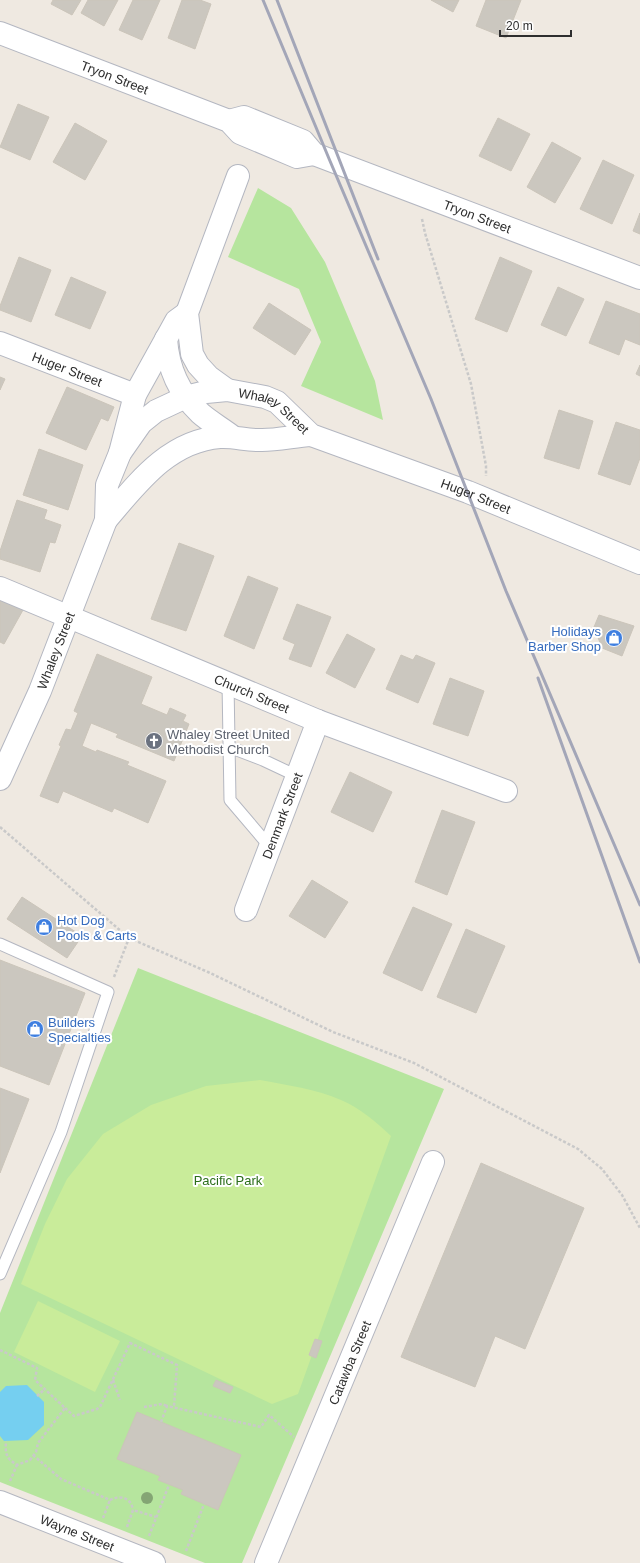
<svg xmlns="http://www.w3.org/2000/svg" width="640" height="1563" font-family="Arial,sans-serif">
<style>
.green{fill:#b6e59e}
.pitch{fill:#c9ec9a}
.water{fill:#75cff0}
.building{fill:#cbc7bf;stroke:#cbc5ba}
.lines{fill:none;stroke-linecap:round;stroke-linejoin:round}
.lane-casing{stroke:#b4b7c1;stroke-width:13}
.street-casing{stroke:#b4b7c1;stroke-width:24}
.secondary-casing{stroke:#b4b7c1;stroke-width:24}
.path{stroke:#c9c9c9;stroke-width:2.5;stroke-dasharray:3 2;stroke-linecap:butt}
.lane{stroke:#fff;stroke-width:11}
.street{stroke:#fff;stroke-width:22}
.secondary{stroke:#fff;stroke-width:22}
.rail{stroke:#a3a6b8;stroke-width:3}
.tree{fill:#84a574}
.labels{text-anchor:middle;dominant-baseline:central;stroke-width:4;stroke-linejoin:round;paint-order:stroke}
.street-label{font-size:13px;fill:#2e2e2e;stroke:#fff}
.shop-label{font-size:13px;fill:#366cbe;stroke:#fff;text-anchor:start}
.worship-label{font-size:13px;fill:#5b616d;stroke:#fff;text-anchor:start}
.park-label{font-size:13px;fill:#2c6e1b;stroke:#fff}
</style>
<rect width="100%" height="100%" fill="#efe9e1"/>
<path class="green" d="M 258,188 L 291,208 L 325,262 L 375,381 L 383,420 L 301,386 L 321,342 L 299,289 L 228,257 Z
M 138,968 L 444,1089 L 242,1563 L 205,1563 L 0,1482 L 0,1313 Z"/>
<path class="pitch" d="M 260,1080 C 286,1085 317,1089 341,1100 C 360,1108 376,1122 391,1136 L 298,1394 L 272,1404 L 21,1284 L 45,1224 L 67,1179 L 103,1134 L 151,1105 L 206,1086 Z
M 38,1301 L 120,1341 L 95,1392 L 14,1352 Z"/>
<path class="water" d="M 27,1385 L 44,1402 L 44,1425 L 28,1440 L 4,1441 L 0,1436 L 0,1392 L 6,1386 Z"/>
<path class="building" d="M 53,0 L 81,0 L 72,15 L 51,4 Z
M 88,0 L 118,0 L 104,26 L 81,13 Z
M 133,0 L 160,0 L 142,40 L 119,30 Z
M 182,0 L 200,0 L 211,4 L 195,49 L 168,38 Z
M 431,0 L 459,0 L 453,12 Z
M 486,0 L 521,0 L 506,38 L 476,26 Z
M 18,104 L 49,117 L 30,160 L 0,147 Z
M 498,118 L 530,134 L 511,171 L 479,156 Z
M 75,123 L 107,141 L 85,180 L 53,162 Z
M 552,142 L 581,158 L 555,203 L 527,187 Z
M 603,160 L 634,175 L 612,224 L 580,209 Z
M 640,213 L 640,234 L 633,231 Z
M 19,257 L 51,270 L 31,322 L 0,310 L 0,306 Z
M 500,257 L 532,271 L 507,332 L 475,319 Z
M 71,277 L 106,292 L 90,329 L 55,315 Z
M 558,287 L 584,299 L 566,336 L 541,325 Z
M 606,301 L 640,314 L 640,345 L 625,339 L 619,355 L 589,343 Z
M 269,303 L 311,330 L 295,355 L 253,328 Z
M 640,365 L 640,376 L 636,374 Z
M 0,377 L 5,379 L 0,390 Z
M 67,387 L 114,407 L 108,421 L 101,418 L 86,450 L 46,433 Z
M 559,410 L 593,421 L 579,469 L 544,458 Z
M 616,422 L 640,430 L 640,458 L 630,485 L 598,474 Z
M 39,449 L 83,465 L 68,510 L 23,495 Z
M 17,500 L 47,510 L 44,519 L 61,525 L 55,543 L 50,542 L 40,572 L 0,559 L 0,551 Z
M 179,543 L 214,556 L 186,631 L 151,619 Z
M 248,576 L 278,588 L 254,649 L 224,636 Z
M 0,597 L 23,610 L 4,644 L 0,642 Z
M 297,604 L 331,617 L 311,667 L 289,659 L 295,644 L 283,639 Z
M 599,615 L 634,626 L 622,656 L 602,648 L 594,627 Z
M 347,634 L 375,649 L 355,688 L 326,673 Z
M 97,654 L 152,677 L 141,704 L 167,715 L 170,708 L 186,715 L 183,721 L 189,724 L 174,761 L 116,737 L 118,734 L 91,723 L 82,746 L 96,752 L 97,750 L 129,762 L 127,765 L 166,781 L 148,823 L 114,808 L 112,812 L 63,791 L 58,803 L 40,796 L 61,746 L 59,745 L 66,729 L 71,730 L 78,713 L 74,711 Z
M 401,655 L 413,660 L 416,655 L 435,663 L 418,703 L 386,689 Z
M 450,678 L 484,691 L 468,736 L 433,724 Z
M 350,772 L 392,792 L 373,832 L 331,812 Z
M 442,810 L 475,822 L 447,895 L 415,882 Z
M 312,880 L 348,902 L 325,938 L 289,916 Z
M 22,897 L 82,936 L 67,958 L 7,919 Z
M 413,907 L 452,924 L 422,991 L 383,973 Z
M 466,929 L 505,946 L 476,1013 L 437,997 Z
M 0,960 L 85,993 L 49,1085 L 0,1066 Z
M 0,1088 L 29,1099 L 0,1173 Z
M 481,1163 L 584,1208 L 525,1349 L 495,1336 L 475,1387 L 401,1357 Z
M 315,1339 L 322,1341 L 316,1358 L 309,1355 Z
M 216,1380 L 233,1387 L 230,1393 L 213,1386 Z
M 137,1412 L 241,1455 L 218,1510 L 181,1494 L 183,1490 L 158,1480 L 160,1476 L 117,1459 Z"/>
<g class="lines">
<g class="lane-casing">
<path id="lane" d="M 228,683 L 230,800 L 270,847
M 229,747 L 263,760 L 297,776
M 0,944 L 108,992 L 61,1132 L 0,1274"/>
</g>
<g class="street-casing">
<g id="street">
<path id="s1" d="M 0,33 L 229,121 L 240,133 L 297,157 L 314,154"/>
<path id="s2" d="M 229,121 L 244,117 L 303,141 L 314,154 L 640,278"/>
<path d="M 166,339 C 168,368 179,393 200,413 C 210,422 223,429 233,437"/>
<path id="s3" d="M 0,343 L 135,395"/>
<path d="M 227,390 L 209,377 L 198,365 L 192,354 L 187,313 L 238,176"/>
<path d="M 120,453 L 135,395 L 176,321 L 187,313"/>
<path id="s4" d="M 0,588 L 318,721 L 506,791"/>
<path id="s5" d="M 246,910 L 318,721"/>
<path id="s6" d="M 0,1502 L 154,1563"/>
<path id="s7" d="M 266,1563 L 433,1162"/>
</g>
</g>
<g class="secondary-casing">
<g id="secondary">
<path d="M 106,520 C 137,484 168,441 220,437 C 234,436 248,441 262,440 C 278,440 295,436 311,435"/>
<path id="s8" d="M 0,779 L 40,691 L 106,520 L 107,485 L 120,453 L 141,423 L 156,411 L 186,397 L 206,392 L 227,390 L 265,397 L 277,402 L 311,435 L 468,492 L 640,563"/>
</g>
</g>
<path class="path" d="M 422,219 L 425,233 L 471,384 L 486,466 L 486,476
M 0,827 L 129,938 L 208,972 L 333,1032 L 414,1063 L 578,1149 L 602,1169 L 622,1195 L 640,1228
M 114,977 L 129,938
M 0,1350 L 37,1368 L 35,1380 L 65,1408 L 38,1443 L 36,1452 L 30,1460 L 17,1465 C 6,1458 5,1454 6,1441
M 113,1380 L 120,1400
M 37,1396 L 45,1389
M 144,1407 L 162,1404 L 167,1406
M 65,1408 L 74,1416 L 97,1409 L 100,1407 L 130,1343 L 177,1365 L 174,1407
M 161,1422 L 167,1406 L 261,1427 L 269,1415 L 294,1437
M 33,1455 L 61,1479 L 110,1500 C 120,1495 131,1497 133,1510
M 10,1481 L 17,1465
M 103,1518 L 110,1500
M 127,1527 L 133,1510 L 156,1517
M 149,1536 L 169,1485
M 186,1551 L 204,1504"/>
<use href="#lane" class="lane"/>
<use href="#street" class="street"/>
<use href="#secondary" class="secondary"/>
<path class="rail" d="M 263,0 L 330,161 L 431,399 L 506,591 L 640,905
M 277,0 L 378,259
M 538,678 L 640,962"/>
</g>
<circle class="tree" cx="147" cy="1498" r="6"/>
<defs>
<g id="shop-disc" transform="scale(0.9)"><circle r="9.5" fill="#3f7fe0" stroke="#fff"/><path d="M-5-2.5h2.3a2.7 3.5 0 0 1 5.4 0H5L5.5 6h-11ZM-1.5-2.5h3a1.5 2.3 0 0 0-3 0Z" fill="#fff"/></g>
<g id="church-disc" transform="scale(0.9)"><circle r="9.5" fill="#6b7280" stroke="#fff"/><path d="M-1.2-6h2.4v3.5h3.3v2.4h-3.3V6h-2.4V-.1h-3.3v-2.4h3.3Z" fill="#fff"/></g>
</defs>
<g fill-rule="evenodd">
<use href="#shop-disc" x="614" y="638"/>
<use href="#church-disc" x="154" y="741"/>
<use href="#shop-disc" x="44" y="927"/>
<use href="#shop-disc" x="35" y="1029"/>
</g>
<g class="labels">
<g class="street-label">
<text stroke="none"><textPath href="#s1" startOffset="123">Tryon Street</textPath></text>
<text stroke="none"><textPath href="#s2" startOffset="271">Tryon Street</textPath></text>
<text stroke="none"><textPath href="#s3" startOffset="72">Huger Street</textPath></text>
<text stroke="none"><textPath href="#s8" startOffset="533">Whaley Street</textPath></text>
<text stroke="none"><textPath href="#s8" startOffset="755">Huger Street</textPath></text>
<text stroke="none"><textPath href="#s8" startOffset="140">Whaley Street</textPath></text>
<text stroke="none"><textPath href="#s4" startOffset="273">Church Street</textPath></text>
<text stroke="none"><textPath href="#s5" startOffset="101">Denmark Street</textPath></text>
<text stroke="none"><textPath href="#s7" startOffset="217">Catawba Street</textPath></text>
<text stroke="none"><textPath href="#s6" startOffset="83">Wayne Street</textPath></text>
</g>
<g class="shop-label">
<text x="601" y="631" text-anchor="end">Holidays<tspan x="601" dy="15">Barber Shop</tspan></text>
<text x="57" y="920">Hot Dog<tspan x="57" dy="15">Pools &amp; Carts</tspan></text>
<text x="48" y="1022">Builders<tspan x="48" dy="15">Specialties</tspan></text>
</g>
<g class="worship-label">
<text x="167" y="734">Whaley Street United<tspan x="167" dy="15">Methodist Church</tspan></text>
</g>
<g class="park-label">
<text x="228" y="1180">Pacific Park</text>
</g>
</g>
<path d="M500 30v6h71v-6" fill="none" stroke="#2e2e2e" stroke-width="2"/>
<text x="506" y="30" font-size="12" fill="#2e2e2e" stroke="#ffffff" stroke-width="3" paint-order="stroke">20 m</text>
</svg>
